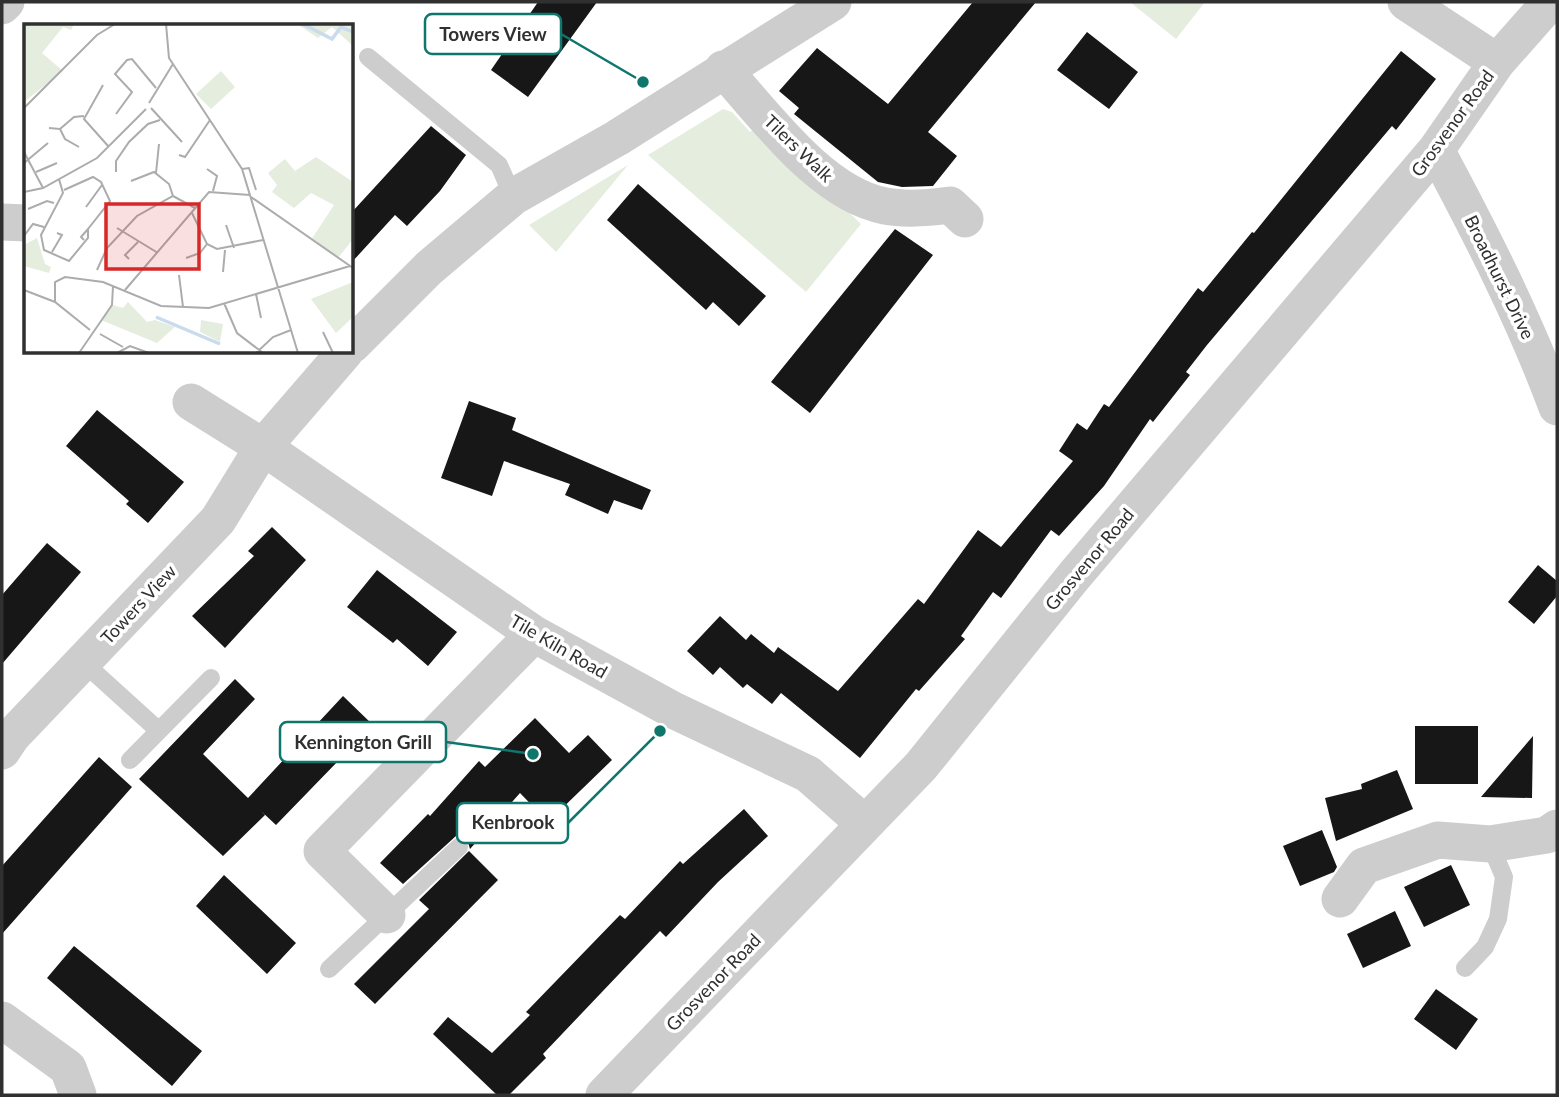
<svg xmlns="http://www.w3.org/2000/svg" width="1559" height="1097" font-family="Lato,sans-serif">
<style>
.green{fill:#e4edde}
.building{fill:#171717}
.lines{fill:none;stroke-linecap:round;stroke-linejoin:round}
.service{stroke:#cdcdcd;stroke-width:18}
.minor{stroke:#cdcdcd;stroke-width:37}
.labels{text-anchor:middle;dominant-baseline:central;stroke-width:7;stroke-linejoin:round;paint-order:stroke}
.street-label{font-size:18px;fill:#303030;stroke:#fff}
.inset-river{fill:none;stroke:#cadbed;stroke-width:3.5}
.inset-road{fill:none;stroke:#acacac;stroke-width:2}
.view{fill:#d62828;fill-opacity:0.15;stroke:#d62828;stroke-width:3.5}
.inset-edge{fill:none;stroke:#303030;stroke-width:3.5}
.leader{fill:none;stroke:#0f766e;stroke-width:2.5}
.callout-dot{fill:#0f766e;stroke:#fff;stroke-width:2.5}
.callout{fill:#fff;stroke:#0f766e;stroke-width:2.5}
.callout-label{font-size:19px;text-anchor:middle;font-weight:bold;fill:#303030}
</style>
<rect width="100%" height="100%" fill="#fff"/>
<path class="green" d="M 1130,2 L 1205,2 L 1176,39 Z
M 723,109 L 732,112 L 750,132 L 758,125 L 861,224 L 806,292 L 648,155 Z
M 628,165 L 556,252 L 529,225 Z"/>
<path class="building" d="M 538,2 L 597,2 L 528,97 L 491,70 Z
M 973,2 L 1036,2 L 928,132 L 957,156 L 933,186 L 902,187 L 878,182 L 794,114 L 799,108 L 779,91 L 817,48 L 888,104 Z
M 1087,32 L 1138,72 L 1109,109 L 1057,70 Z
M 1401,51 L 1436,79 L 1396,130 L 1392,126 L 1207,345 L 1186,372 L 1190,375 L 1153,422 L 1150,419 L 1104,486 L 1059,536 L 1051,530 L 1001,598 L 993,592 L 961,636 L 965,639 L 919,691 L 916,689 L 860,758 L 781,693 L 772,704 L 747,684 L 743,688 L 720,667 L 713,675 L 687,651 L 720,616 L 746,640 L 751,634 L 774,653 L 778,647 L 838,691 L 918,599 L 924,604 L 978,530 L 1001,547 L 1073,461 L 1059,451 L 1077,423 L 1087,430 L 1104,404 L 1109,407 L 1198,288 L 1203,292 L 1252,232 L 1254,233 Z
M 431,126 L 466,155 L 440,191 L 407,226 L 395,215 L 352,262 L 352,212 Z
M 638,184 L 766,296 L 739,326 L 713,302 L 706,310 L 607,220 Z
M 895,229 L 933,255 L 810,413 L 771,382 Z
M 469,401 L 516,418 L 512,430 L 651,490 L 642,510 L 614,500 L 608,514 L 565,495 L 570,484 L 504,461 L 492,496 L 441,478 Z
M 97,410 L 184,482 L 148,523 L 126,504 L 129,501 L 66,446 Z
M 272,527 L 306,560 L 225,648 L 192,616 L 254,556 L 248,551 Z
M 47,543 L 81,572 L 2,664 L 2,595 Z
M 1538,565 L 1557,581 L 1557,596 L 1534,624 L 1508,602 Z
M 377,570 L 457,632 L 428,666 L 397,639 L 393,643 L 347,607 Z
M 235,679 L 255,699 L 203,754 L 248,798 L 343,696 L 373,725 L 276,825 L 261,811 L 265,815 L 223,856 L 139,779 Z
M 535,718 L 569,753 L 588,735 L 612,760 L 548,822 L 520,793 L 470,849 L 467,839 L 456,836 L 403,884 L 380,863 L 428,814 L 430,816 L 479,761 L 485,767 Z
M 1415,726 L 1478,726 L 1478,784 L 1415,784 Z
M 1533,736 L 1532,798 L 1481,797 Z
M 99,757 L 132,787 L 2,934 L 2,866 Z
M 1397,770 L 1413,809 L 1336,841 L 1325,798 L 1362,789 L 1361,784 Z
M 744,809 L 768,836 L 718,882 L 666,937 L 660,931 L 543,1054 L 546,1058 L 509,1095 L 497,1095 L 433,1034 L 448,1017 L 492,1053 L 530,1015 L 526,1012 L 620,915 L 625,919 L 680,861 L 683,864 Z
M 1322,830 L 1337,867 L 1334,872 L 1300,886 L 1283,846 Z
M 469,851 L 498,880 L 375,1004 L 354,984 L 429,909 L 419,900 Z
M 1451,865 L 1470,905 L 1424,927 L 1404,887 Z
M 224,875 L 296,943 L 267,974 L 196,906 Z
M 1395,911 L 1411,946 L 1363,968 L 1347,934 Z
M 74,946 L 202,1051 L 172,1086 L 47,978 Z
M 1436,989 L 1478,1019 L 1456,1050 L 1414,1019 Z"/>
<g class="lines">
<path class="service" d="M 368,57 L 499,165 L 513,197
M 83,662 L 158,730
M 130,760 L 211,678
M 1465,968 L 1485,947 L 1498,919 L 1504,877 L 1490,844
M 329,969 L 459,847"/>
<path class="minor" d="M 1406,2 L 1497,62
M 2,6 L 6,2
M 723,69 C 765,115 821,194 885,206 C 906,210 929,208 950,205 L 965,219
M 1436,150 C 1481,234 1524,318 1557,407
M 2,222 L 26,223
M 352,345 L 429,268 L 513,197 L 617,138 L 833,2
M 191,402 L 263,447 L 534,634 L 673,710 L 808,774 L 865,824
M 2,751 L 12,736 L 218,520 L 263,447 L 345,352
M 1340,899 L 1364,866 L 1438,840 L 1490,844 L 1547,835 L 1557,828
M 387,915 L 322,851 L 534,634
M 2,1020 L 68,1068 L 78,1095
M 604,1095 L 921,766 L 1074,576 L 1436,150 L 1497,62 L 1550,2"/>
</g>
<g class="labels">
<g class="street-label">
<text transform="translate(1452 123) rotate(-54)">Grosvenor Road</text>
<text transform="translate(799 148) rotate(44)">Tilers Walk</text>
<text transform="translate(1500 277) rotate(64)">Broadhurst Drive</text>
<text transform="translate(1089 559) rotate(-50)">Grosvenor Road</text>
<text transform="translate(138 604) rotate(-47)">Towers View</text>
<text transform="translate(559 646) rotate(30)">Tile Kiln Road</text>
<text transform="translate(713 982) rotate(-46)">Grosvenor Road</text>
</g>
</g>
<g transform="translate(24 24)">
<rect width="329" height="329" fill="#fff"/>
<path d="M 0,0 L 50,0 L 47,6 L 39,3 L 18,29 L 39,47 L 0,78 ZM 273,0 L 329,0 L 329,22 L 308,3 L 294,14 ZM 197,47 L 211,63 L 187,85 L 172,70 ZM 292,133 L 329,158 L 329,215 L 314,234 L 287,216 L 310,181 L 287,169 L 270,184 L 248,168 L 253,161 L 244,149 L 261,135 L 271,147 ZM 13,214 L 21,240 L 27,243 L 25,249 L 0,242 L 0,221 ZM 329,258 L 329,293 L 312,309 L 287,275 ZM 104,278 L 123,298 L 131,296 L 151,303 L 133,319 L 77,296 L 89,281 L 99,284 ZM 177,296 L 199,300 L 196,318 L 176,308 Z" fill="#e4edde"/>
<path class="inset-river" d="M 279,0 L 308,15 L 317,3 L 329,8M 132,293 L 196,320"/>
<path class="inset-road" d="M 142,0 L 145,34 L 218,145 L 274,329M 79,61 L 60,95 L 85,123M 125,79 L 149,40M 0,84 L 73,11 L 91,0M 127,84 L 158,118M 92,90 L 108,68 L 91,50 L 103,36 L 108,35 L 132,64M 25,104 L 36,105 L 50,93 L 60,92M 36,105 L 41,115 L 55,123M 0,128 L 19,164M 155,131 L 161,133 L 186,96M 0,139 L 24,119M 183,145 L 193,152 L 189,167M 218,145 L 225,144 L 232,166M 12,148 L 33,139M 92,148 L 92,137 L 105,118 L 124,100 L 136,96M 132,149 L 135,120M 35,155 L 39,169 L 17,211 L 20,226 L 45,237 L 64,214 L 64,205 L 57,213 L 60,216M 107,157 L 130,148 L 145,160 L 149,172M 40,166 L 69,153 L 77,158 L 86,177 L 64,205M 0,168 L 19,164 L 73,134 L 122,85M 227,173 L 329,244M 62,183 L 78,161M 4,185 L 23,177 L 30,179M 168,189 L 183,220 L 193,225 L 239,216M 202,201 L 210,224M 93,204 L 134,229M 0,212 L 9,200 L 20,203M 28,228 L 38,211 L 33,209M 162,234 L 176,229 L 183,220M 105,235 L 101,231 L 114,218M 73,246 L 83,224 L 113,192 L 149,172 L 171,184M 199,248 L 201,226M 155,251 L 159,283M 0,266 L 31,278 L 66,306M 101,266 L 185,168 L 226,171M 232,270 L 237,294M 31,278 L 31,258 L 41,253 L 79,258 L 137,282 L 185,284 L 326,242M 200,279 L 213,309 L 239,329M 299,308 L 309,329M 76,310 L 99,323M 55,329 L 88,281 L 89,262M 93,329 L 106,322 L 125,329M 232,329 L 249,313 L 267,306"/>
<path class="view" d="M 82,180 L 175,180 L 175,245 L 82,245 Z"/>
<rect width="329" height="329" class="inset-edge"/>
</g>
<path class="leader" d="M643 82L561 34M533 754L446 742M660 731L568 823"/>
<g class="callout-dot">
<circle cx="643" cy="82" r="7"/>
<circle cx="533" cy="754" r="7"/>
<circle cx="660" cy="731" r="7"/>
</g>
<g class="callout">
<rect x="425" y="14" width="136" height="40" rx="7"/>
<rect x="280" y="722" width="166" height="40" rx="7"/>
<rect x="457" y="803" width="111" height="40" rx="7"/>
</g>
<g class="callout-label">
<text x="493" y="41">Towers View</text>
<text x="363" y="749">Kennington Grill</text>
<text x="513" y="829">Kenbrook</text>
</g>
<rect width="1559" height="1097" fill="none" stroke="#303030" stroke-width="7"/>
</svg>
